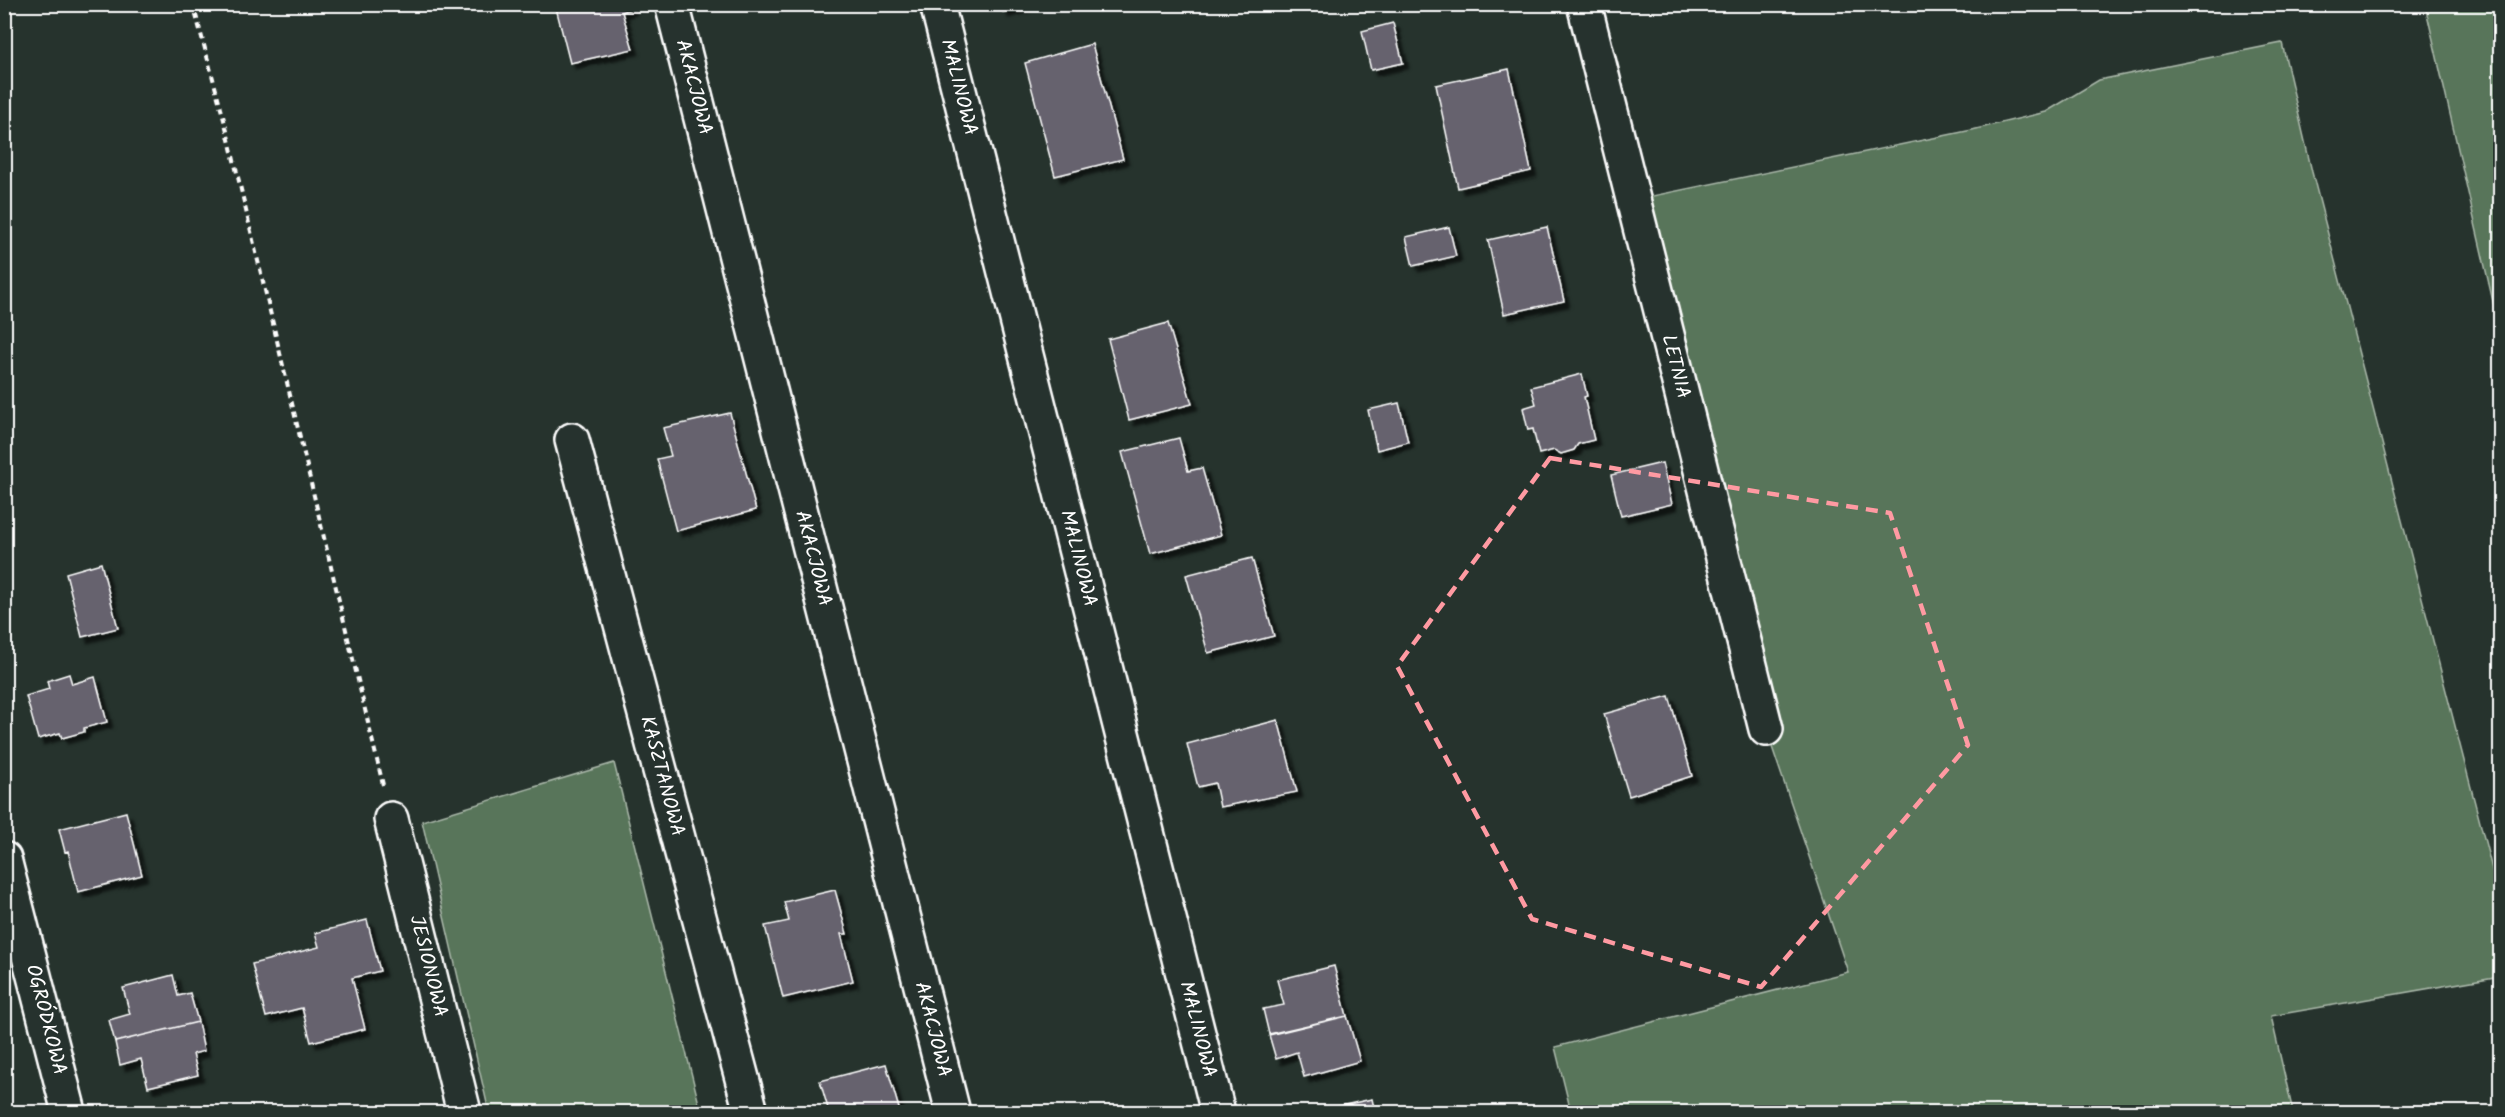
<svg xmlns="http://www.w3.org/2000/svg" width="2505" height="1117" font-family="Kalam,sans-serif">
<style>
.green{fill:#59745a;stroke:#acbaac;stroke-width:1.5}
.building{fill:#66626e;stroke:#fff;stroke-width:1.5;filter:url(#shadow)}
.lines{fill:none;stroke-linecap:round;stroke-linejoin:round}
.minor-casing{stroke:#fff;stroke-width:38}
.path{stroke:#fff;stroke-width:4;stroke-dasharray:6 4.5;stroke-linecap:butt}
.minor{stroke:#26332d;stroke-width:33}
.marked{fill:none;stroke:#ff9aa2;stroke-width:4.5;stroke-dasharray:12 8;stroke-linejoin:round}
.labels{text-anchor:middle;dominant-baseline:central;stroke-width:5;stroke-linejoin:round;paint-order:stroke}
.street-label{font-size:20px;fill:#fff;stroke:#26332d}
</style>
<defs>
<filter id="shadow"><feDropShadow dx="5.5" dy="5.5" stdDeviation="1.5" flood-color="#0009"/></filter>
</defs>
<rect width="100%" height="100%" fill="#26332d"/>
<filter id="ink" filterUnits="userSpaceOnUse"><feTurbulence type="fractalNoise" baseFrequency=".0167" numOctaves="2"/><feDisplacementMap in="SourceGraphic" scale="12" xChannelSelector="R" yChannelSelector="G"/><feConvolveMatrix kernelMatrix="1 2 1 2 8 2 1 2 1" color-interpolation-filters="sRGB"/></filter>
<g filter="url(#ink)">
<path class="green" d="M 2425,5 L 2500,5 L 2500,332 Z
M 2282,43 L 2312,172 L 2500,900 L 2500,976 L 2271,1016 L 2293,1112 L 1571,1112 L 1555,1047 L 1848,972 L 1766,729 L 1633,200 L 1972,130 L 2046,112 L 2099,80 Z
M 614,763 L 701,1112 L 489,1112 L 422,821 Z"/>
<path class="building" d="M 555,4 L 630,4 L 631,9 L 622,12 L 633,49 L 570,63 Z
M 1001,4 L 1030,4 L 1003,12 Z
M 1393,23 L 1403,63 L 1371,70 L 1362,31 Z
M 1092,44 L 1123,159 L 1055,176 L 1025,63 Z
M 1509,69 L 1531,171 L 1458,188 L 1436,85 Z
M 1449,227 L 1456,256 L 1413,266 L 1406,237 Z
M 1547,227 L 1564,301 L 1504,314 L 1488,240 Z
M 1168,323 L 1192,404 L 1129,420 L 1108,339 Z
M 1582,374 L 1587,396 L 1584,397 L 1594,440 L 1578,444 L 1574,450 L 1561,454 L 1554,450 L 1539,454 L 1533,429 L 1528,430 L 1523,408 L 1536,404 L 1531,387 Z
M 1399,403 L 1408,442 L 1377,450 L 1368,410 Z
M 730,413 L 756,510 L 676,531 L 657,459 L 671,456 L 663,428 Z
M 1179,438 L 1188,471 L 1202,468 L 1221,535 L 1150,554 L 1122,452 Z
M 1662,463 L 1672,504 L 1621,516 L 1611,475 Z
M 1252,558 L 1274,636 L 1208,653 L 1186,575 Z
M 101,563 L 118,628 L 82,637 L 66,573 Z
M 69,674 L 72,684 L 95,677 L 107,722 L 84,728 L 84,732 L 62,738 L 60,733 L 38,739 L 26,696 L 49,689 L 47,681 Z
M 1669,696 L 1692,776 L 1629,796 L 1604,714 Z
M 1278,720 L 1297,792 L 1220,807 L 1215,783 L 1198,787 L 1187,744 Z
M 126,812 L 142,875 L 78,892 L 68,851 L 65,852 L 59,829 Z
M 835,890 L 847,934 L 841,934 L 853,981 L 783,998 L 765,926 L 789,921 L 784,902 Z
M 367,920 L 380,971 L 352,978 L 365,1029 L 311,1042 L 302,1008 L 266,1017 L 252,964 L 319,947 L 315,933 Z
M 1334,966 L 1347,1016 L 1269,1034 L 1263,1009 L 1284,1005 L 1277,980 Z
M 173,975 L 178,996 L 190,993 L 198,1022 L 115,1042 L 109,1020 L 130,1014 L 123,988 Z
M 1347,1016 L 1360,1061 L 1304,1077 L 1297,1052 L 1276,1059 L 1269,1035 Z
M 198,1022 L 204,1051 L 193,1054 L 198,1075 L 148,1087 L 141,1059 L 120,1065 L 115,1042 Z
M 886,1064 L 900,1112 L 829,1112 L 820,1081 Z
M 1372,1099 L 1375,1112 L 1313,1112 Z"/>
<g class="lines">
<g class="minor-casing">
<g id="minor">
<path id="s1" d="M 672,4 L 953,1112"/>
<path id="s2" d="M 937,4 L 1218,1112"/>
<path id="s3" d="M 1584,4 L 1766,729"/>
<path id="s4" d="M 572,440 L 751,1112"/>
<path id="s5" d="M 391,819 L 464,1112"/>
<path id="s6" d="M 4,859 L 69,1112"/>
</g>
</g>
<path class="path" d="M 193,4 L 227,131 L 383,785"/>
<use href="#minor" class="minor"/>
</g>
</g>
<path class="marked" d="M 1550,458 L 1890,513 L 1968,745 L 1761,987 L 1532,919 L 1397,666 Z"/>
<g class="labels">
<g class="street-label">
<text stroke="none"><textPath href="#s1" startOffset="86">AKACJOWA</textPath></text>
<text stroke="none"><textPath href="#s2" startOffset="86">MALINOWA</textPath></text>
<text stroke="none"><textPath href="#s3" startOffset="374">LETNIA</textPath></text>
<text stroke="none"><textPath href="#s2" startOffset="572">MALINOWA</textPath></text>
<text stroke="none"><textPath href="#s1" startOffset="572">AKACJOWA</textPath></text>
<text stroke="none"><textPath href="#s4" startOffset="348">KASZTANOWA</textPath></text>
<text stroke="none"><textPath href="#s5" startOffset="152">JESIONOWA</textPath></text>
<text stroke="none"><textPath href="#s6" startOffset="166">OGRÓDKOWA</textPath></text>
<text stroke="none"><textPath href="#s1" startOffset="1058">AKACJOWA</textPath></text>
<text stroke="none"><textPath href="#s2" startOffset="1058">MALINOWA</textPath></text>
</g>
</g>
<rect width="2505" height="1117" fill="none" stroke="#26332d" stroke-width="24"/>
<rect x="12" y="12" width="2481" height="1093" fill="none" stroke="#fff" stroke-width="2" filter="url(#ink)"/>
</svg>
